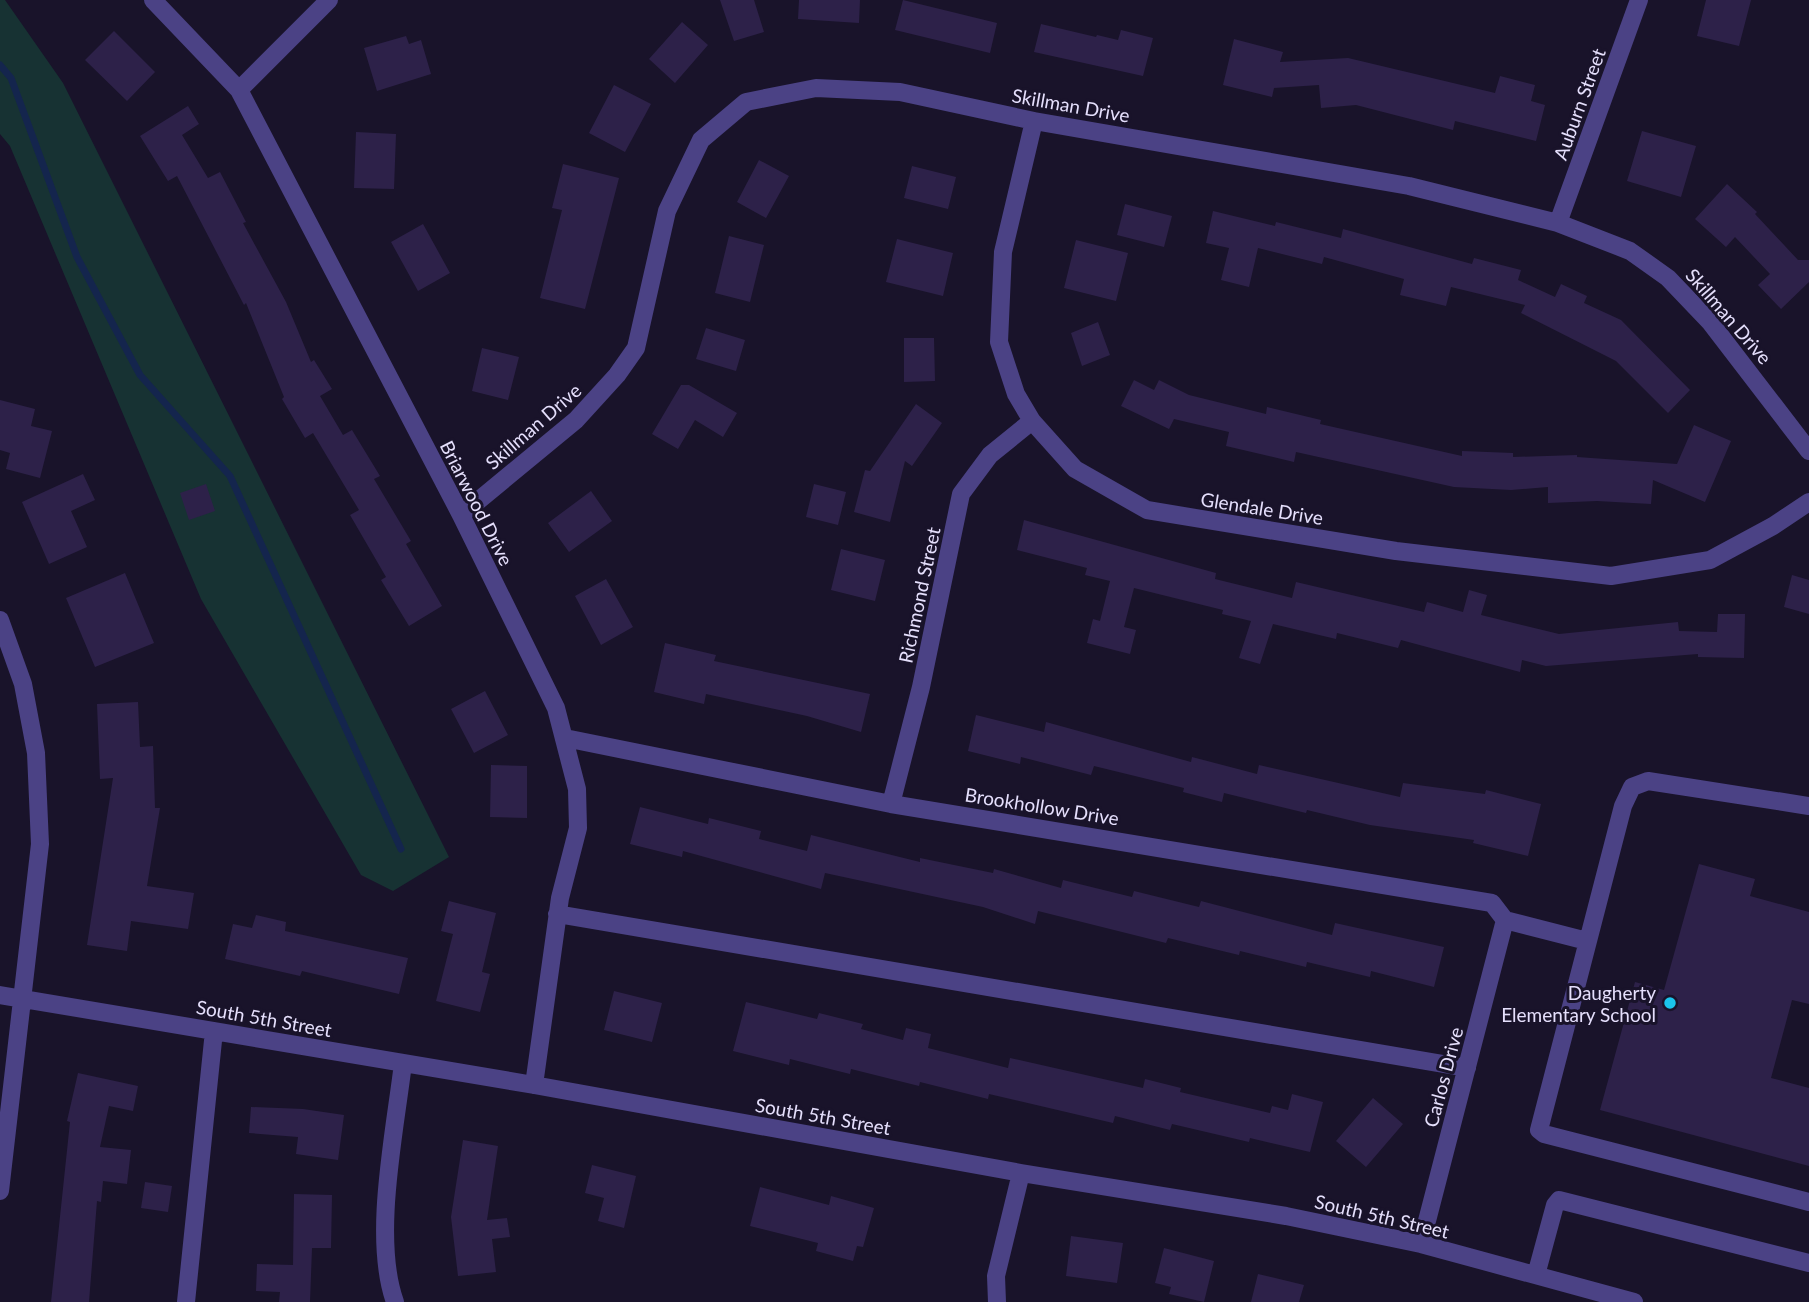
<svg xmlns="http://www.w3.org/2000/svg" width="1809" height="1302" font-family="Lato,sans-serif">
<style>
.green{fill:#173233}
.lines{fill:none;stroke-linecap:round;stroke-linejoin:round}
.stream{stroke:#14254d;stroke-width:7}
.building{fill:#2d2149}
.minor{stroke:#4b4285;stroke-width:18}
.poi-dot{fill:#1bc4ec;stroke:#19132a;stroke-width:2.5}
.labels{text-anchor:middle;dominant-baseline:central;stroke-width:6;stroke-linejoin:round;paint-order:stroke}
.street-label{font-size:19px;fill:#e5dffc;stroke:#19132a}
.poi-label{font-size:19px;fill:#e5dffc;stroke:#19132a;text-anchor:end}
</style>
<rect width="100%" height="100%" fill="#19132a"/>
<path class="green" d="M 0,0 L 5,0 L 63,83 L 449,857 L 393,891 L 361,875 L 201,599 L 10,146 L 0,134 Z"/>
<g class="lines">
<path class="stream" d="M 0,65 L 11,78 L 77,257 L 140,375 L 230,476 L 401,849"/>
</g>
<path class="building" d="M 720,0 L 754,0 L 764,32 L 734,41 Z
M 799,0 L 860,0 L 859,23 L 798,19 Z
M 903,0 L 997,23 L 990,53 L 895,30 Z
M 1706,0 L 1751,0 L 1739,46 L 1697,36 Z
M 682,22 L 708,45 L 675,83 L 649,59 Z
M 1041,24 L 1096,37 L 1097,35 L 1118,40 L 1121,30 L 1153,38 L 1143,76 L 1034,52 Z
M 114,31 L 155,72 L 127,101 L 85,60 Z
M 406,36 L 409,44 L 421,40 L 431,74 L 377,91 L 364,48 Z
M 1234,39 L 1283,52 L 1280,62 L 1348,58 L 1495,93 L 1500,76 L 1535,85 L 1531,101 L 1545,105 L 1536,141 L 1455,121 L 1453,130 L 1356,105 L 1321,108 L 1319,85 L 1274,88 L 1272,97 L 1223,85 Z
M 614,85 L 651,104 L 625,152 L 589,133 Z
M 188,106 L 199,124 L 182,135 L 208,178 L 220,172 L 246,222 L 243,223 L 286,302 L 311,362 L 314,360 L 332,389 L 320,396 L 343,435 L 352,430 L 380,476 L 374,479 L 411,541 L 406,544 L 442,606 L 409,626 L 381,580 L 386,577 L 350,515 L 359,510 L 313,433 L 305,438 L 282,399 L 284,397 L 246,303 L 244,305 L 177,176 L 168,181 L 140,136 Z
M 1642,131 L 1696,146 L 1681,197 L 1627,181 Z
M 356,132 L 396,134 L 394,189 L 354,188 Z
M 759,160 L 789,176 L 766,218 L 737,202 Z
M 563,164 L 619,178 L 585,309 L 540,298 L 562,210 L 552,208 Z
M 912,166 L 956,177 L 948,209 L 904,198 Z
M 1727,184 L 1757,212 L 1755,214 L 1798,260 L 1809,260 L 1809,282 L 1781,309 L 1758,285 L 1770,274 L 1735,237 L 1726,247 L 1695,219 Z
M 1125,204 L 1172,216 L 1164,247 L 1117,235 Z
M 1213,211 L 1275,226 L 1276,222 L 1341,238 L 1343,229 L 1472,264 L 1474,258 L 1521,270 L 1518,280 L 1555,297 L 1561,284 L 1587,296 L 1584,303 L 1621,320 L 1690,390 L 1668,413 L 1616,361 L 1521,313 L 1525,305 L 1451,287 L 1446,306 L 1400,295 L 1404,279 L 1324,257 L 1322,264 L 1258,248 L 1249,287 L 1221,280 L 1229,248 L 1206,243 Z
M 423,224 L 450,273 L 418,291 L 391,242 Z
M 729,236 L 764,245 L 750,302 L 715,293 Z
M 897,239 L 953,253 L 943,296 L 886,282 Z
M 1076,240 L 1128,253 L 1116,301 L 1064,288 Z
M 1098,322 L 1110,355 L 1082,366 L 1071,333 Z
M 706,328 L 745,340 L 736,371 L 696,359 Z
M 904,338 L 934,338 L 935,381 L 904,382 Z
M 482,348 L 519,357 L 508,400 L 472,391 Z
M 1134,380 L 1154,390 L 1159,380 L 1189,395 L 1266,414 L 1267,407 L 1321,420 L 1320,424 L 1462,456 L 1462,451 L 1513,453 L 1513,457 L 1577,455 L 1577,457 L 1677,464 L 1694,425 L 1731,441 L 1705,502 L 1653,480 L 1651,504 L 1597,501 L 1548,503 L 1548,487 L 1511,490 L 1454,487 L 1296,452 L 1294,462 L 1226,446 L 1229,432 L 1174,419 L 1169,429 L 1121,406 Z
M 681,385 L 689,385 L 737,413 L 723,437 L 695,420 L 678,449 L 652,434 Z
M 0,400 L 35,409 L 31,426 L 52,431 L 40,478 L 6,469 L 10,453 L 0,450 Z
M 916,404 L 942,423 L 912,466 L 905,461 L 890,522 L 854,512 L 865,470 L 870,471 Z
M 83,474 L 95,500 L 71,511 L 87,547 L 49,564 L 22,502 Z
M 206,484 L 215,511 L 189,520 L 180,493 Z
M 814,484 L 846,492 L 838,525 L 806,517 Z
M 591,491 L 612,521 L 569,552 L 548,523 Z
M 1024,520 L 1216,573 L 1215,579 L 1292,598 L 1296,582 L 1424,612 L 1427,602 L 1463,612 L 1469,590 L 1487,595 L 1481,615 L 1559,634 L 1678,622 L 1679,631 L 1717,632 L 1718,614 L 1745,614 L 1744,658 L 1698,657 L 1698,654 L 1546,666 L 1522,660 L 1520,672 L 1401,640 L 1398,648 L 1337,633 L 1336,639 L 1273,624 L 1260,664 L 1239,658 L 1251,621 L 1222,614 L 1223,610 L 1134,588 L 1124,627 L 1136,630 L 1130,654 L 1087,643 L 1093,619 L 1100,621 L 1110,581 L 1085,575 L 1087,568 L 1017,550 Z
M 841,549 L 885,560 L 875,601 L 831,590 Z
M 125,573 L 154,643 L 95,667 L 66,598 Z
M 1792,575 L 1809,580 L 1809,614 L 1784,607 Z
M 606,579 L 633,627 L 601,645 L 575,596 Z
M 665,643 L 716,655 L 714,661 L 870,694 L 861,732 L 807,716 L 706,694 L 704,704 L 654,692 Z
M 485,691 L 508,735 L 474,753 L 451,709 Z
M 138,702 L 140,747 L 153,746 L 155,808 L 160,808 L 147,886 L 194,893 L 188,929 L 131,921 L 127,951 L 87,945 L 113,778 L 100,779 L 97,704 Z
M 976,715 L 1044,732 L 1046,722 L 1191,762 L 1192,757 L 1257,774 L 1259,765 L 1400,797 L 1403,783 L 1485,794 L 1486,790 L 1541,804 L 1528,856 L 1473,843 L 1474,840 L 1370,825 L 1307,810 L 1306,813 L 1224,793 L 1222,802 L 1183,792 L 1184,788 L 1094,766 L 1091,775 L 1021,757 L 1020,764 L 968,751 Z
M 491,765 L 527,766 L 527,818 L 490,817 Z
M 640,807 L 708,824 L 709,818 L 761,831 L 759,839 L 807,851 L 811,835 L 920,862 L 920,858 L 993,873 L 994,869 L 1061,888 L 1063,880 L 1132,897 L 1134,891 L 1199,907 L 1201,901 L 1332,935 L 1335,923 L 1444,947 L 1434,987 L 1371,971 L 1370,977 L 1307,962 L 1306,967 L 1240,951 L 1239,955 L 1168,938 L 1166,943 L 1038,911 L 1035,924 L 983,907 L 825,873 L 821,889 L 683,851 L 682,857 L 630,844 Z
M 1699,864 L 1755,879 L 1750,896 L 1809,912 L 1809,1004 L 1792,1000 L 1771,1078 L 1809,1088 L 1809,1166 L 1600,1110 L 1635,982 L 1664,990 Z
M 449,901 L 496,913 L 482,972 L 490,974 L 480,1012 L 436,1001 L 453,934 L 441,931 Z
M 256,915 L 286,922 L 285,931 L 408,958 L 399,994 L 302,971 L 300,976 L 225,959 L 233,924 L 252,928 Z
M 614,991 L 662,1003 L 652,1042 L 604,1030 Z
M 746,1002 L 817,1019 L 819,1013 L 863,1024 L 861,1029 L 903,1040 L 906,1028 L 931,1034 L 928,1048 L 1008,1068 L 1010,1058 L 1143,1088 L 1145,1079 L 1181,1088 L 1180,1092 L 1270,1113 L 1272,1106 L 1288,1110 L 1292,1094 L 1323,1102 L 1310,1152 L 1250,1138 L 1249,1142 L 1172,1124 L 1170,1130 L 1115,1116 L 1113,1123 L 989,1094 L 988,1099 L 920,1082 L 919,1086 L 851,1069 L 850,1074 L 790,1059 L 789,1065 L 733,1051 Z
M 78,1073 L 138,1086 L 133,1111 L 109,1106 L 100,1147 L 131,1150 L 127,1184 L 103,1181 L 101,1202 L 97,1201 L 89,1302 L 51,1302 L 70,1122 L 67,1121 Z
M 1373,1098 L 1403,1124 L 1366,1167 L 1336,1141 Z
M 251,1107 L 303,1109 L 344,1115 L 338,1160 L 296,1154 L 298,1137 L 249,1133 Z
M 463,1140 L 498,1146 L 487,1220 L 507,1218 L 510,1237 L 492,1239 L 496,1272 L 458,1276 L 451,1217 Z
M 592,1165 L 636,1176 L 624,1228 L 598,1221 L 604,1198 L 585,1193 Z
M 145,1182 L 172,1186 L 168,1212 L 141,1208 Z
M 760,1187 L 829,1205 L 831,1196 L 874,1208 L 863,1247 L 857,1246 L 853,1261 L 816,1251 L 818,1243 L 750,1226 Z
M 294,1194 L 332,1195 L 331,1248 L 312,1248 L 310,1302 L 279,1302 L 280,1292 L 256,1291 L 257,1264 L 293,1265 Z
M 1071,1236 L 1123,1243 L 1117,1283 L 1066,1276 Z
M 1164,1248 L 1214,1261 L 1204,1302 L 1169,1294 L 1171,1287 L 1155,1283 Z
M 1258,1274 L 1304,1285 L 1299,1302 L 1251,1302 Z"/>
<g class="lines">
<path class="minor" d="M 153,0 L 239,90 L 461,515 L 556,708 L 577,789 L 578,828 L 560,898 L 534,1085
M 239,90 L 329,0
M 1034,121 L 1003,252 L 999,342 L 1016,394 L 1032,421 L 1075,469 L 1147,510 L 1396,551 L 1611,576 L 1710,560 L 1773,526 L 1809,502
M 1558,223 L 1639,0
M 461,515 L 576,420 L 617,375 L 636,348 L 667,211 L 701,140 L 746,102 L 816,88 L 900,92 L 1034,121 L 1409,186 L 1558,223 L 1630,251 L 1668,278 L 1710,322 L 1809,451
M 0,620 L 23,684 L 36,753 L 40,844 L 0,1191
M 565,738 L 891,804 L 1492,903 L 1505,920
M 891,804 L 921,687 L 961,494 L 990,455 L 1032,421
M 1809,806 L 1648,781 L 1632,787 L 1623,806 L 1539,1130 L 1544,1134 L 1809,1202
M 557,914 L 1467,1068
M 1505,920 L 1587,941
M 0,995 L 534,1085 L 1021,1173 L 1286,1216 L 1421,1244 L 1634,1302
M 1421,1244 L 1505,920
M 1536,1275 L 1555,1205 L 1559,1200 L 1809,1263
M 186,1302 L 214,1031
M 395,1302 C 372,1238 395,1132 403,1063
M 997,1302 L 996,1276 L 1021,1173"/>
</g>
<circle class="poi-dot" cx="1670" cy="1003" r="7"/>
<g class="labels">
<g class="street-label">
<text transform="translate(1579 104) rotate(-70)">Auburn Street</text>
<text transform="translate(1071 105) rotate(10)">Skillman Drive</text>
<text transform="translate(1729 316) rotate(49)">Skillman Drive</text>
<text transform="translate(533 426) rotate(-41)">Skillman Drive</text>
<text transform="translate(477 503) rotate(63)">Briarwood Drive</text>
<text transform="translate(1262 508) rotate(9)">Glendale Drive</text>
<text transform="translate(919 595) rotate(-78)">Richmond Street</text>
<text transform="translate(1042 806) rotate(9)">Brookhollow Drive</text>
<text transform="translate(264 1018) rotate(10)">South 5th Street</text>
<text transform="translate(1443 1077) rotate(-75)">Carlos Drive</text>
<text transform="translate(823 1116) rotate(10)">South 5th Street</text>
<text transform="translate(1382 1216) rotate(13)">South 5th Street</text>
</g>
<g class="poi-label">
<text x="1656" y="992">Daugherty<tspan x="1656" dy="22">Elementary School</tspan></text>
</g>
</g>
</svg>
